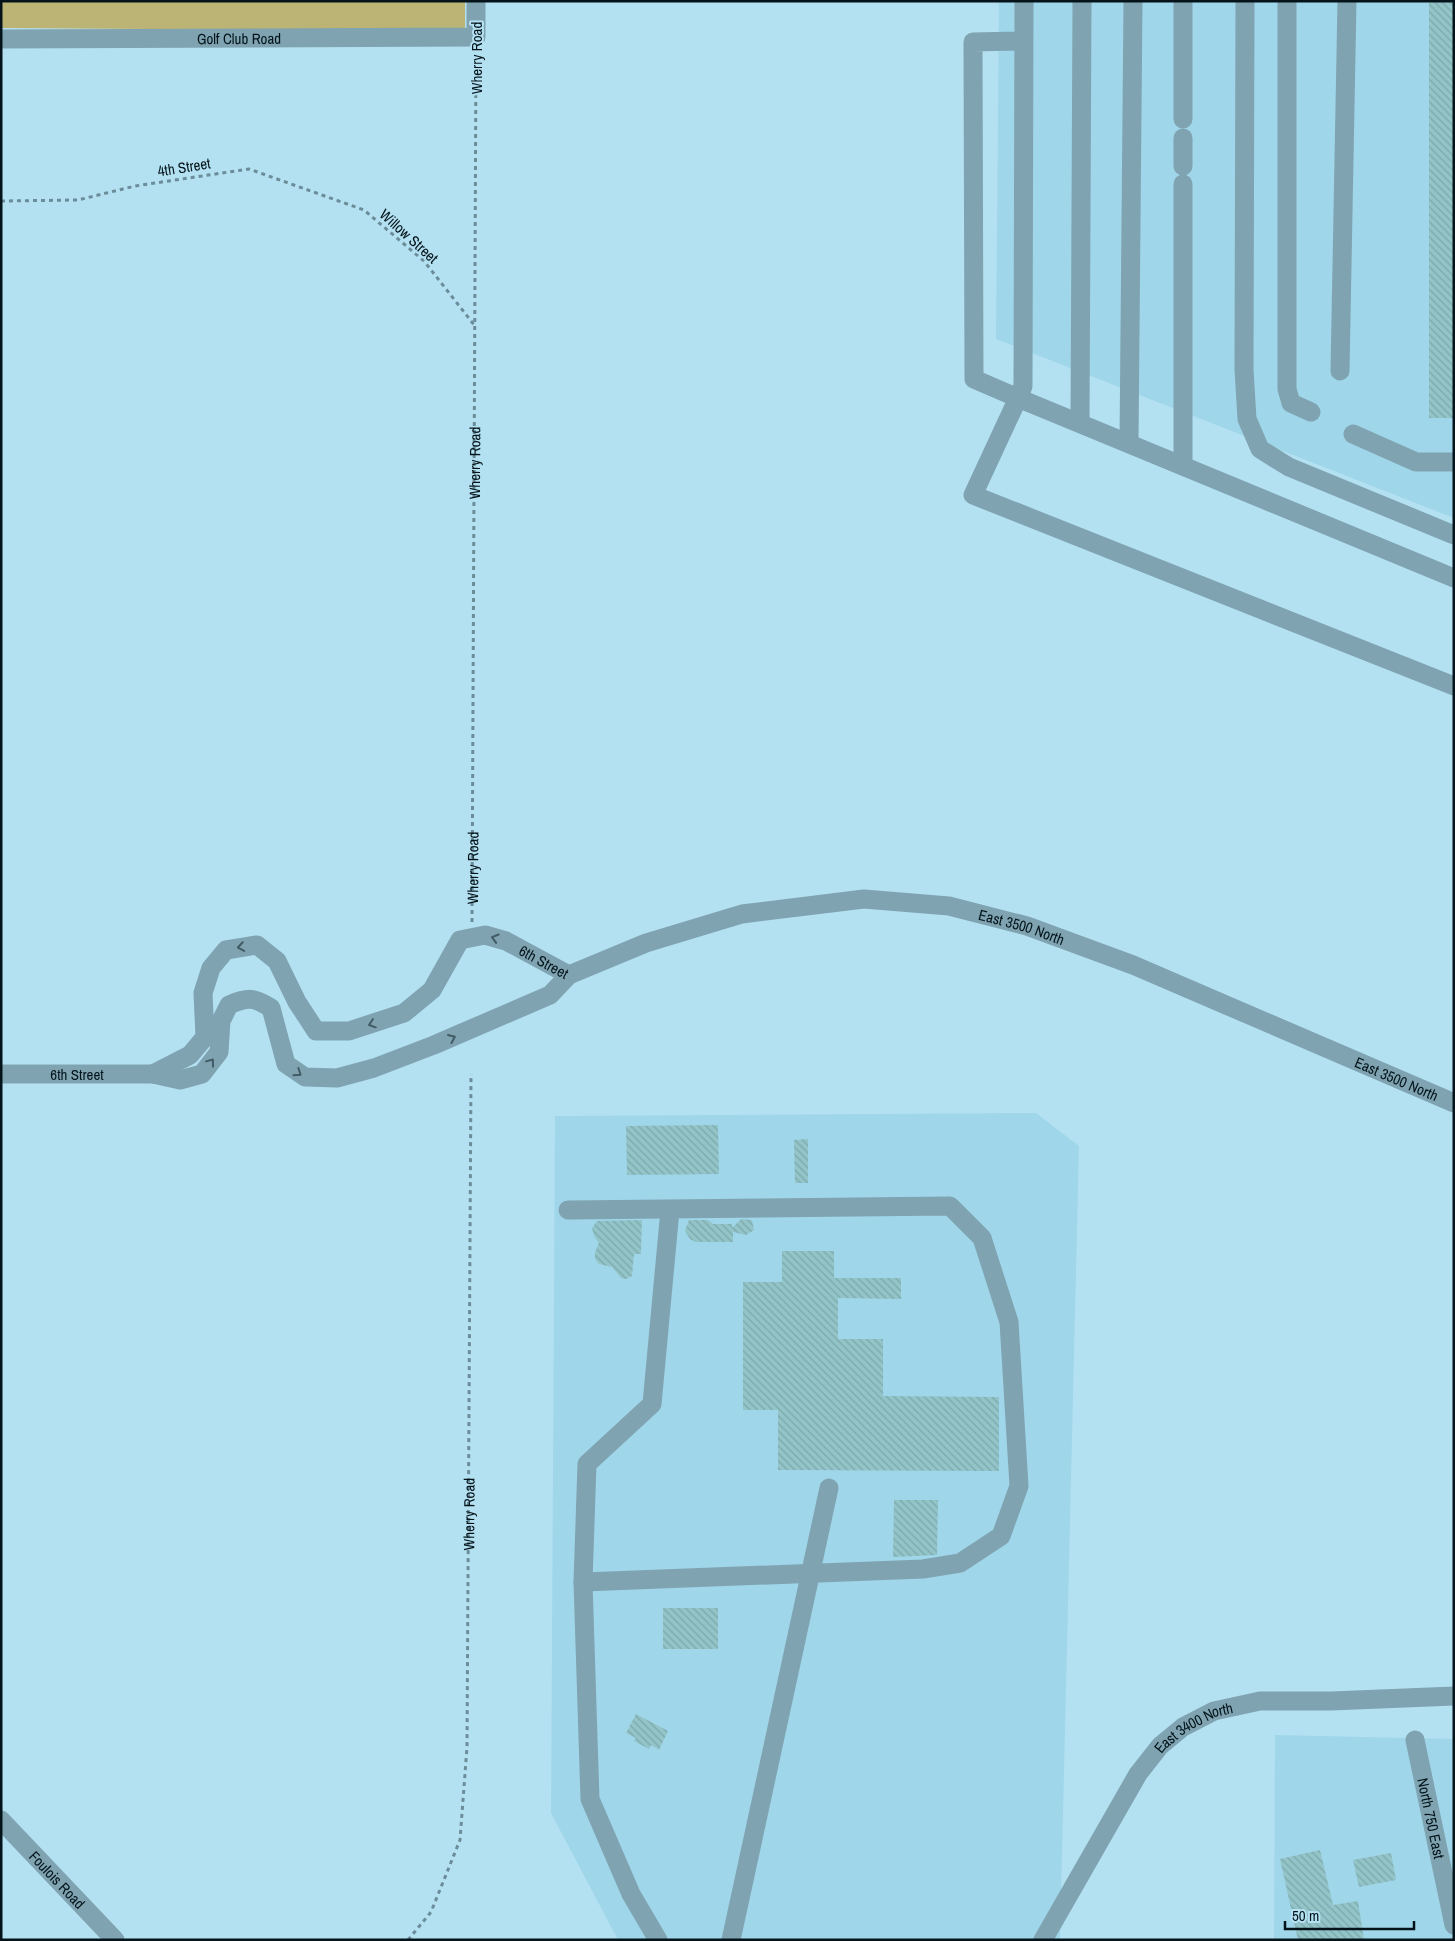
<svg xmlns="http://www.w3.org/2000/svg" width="1455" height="1941" font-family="'Archivo Narrow',sans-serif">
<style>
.built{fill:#a0d6ea}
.grass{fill:#bbb474}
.building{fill:url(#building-back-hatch)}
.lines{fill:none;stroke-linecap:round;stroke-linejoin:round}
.path{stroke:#6b8c99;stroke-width:3;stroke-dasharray:4 4;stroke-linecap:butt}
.minor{stroke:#7fa3b1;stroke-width:19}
.oneway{stroke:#425c66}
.labels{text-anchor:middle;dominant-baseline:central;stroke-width:4;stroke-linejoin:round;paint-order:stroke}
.street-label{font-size:15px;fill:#04141a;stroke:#b4e1f2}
</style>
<defs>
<pattern id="building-back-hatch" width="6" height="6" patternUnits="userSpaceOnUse" patternTransform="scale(1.25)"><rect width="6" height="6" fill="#92c4c8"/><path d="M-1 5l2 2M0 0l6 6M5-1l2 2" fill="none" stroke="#7ca8ab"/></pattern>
</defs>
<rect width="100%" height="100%" fill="#b4e1f2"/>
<path class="built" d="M 999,1 L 1454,1 L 1454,518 L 996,339 Z
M 1036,1113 L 1079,1146 L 1060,1940 L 618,1940 L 551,1813 L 555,1116 Z
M 1275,1735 L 1454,1739 L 1454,1940 L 1274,1940 Z"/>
<path class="grass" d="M 1,1 L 465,1 L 465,31 L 1,28 Z"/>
<path class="building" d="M 1429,1 L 1454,1 L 1454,418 L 1429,418 Z
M 718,1125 L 719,1174 L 627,1175 L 626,1126 Z
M 808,1139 L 808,1183 L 795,1183 L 794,1140 Z
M 741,1219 L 752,1220 L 754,1230 L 746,1235 L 733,1232 L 733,1242 L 696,1242 L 690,1239 L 685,1231 L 689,1220 L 708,1220 L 713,1224 L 732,1224 L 732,1228 Z
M 642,1220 L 641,1254 L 634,1254 L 632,1276 L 626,1279 L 621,1278 L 612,1267 L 599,1264 L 595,1259 L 595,1252 L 599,1243 L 594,1236 L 592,1228 L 597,1221 Z
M 782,1251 L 834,1251 L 834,1278 L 901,1278 L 901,1299 L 838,1298 L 838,1339 L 883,1339 L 883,1396 L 999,1397 L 999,1471 L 778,1470 L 778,1410 L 743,1410 L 743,1282 L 782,1282 Z
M 894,1500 L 938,1500 L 937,1555 L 893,1557 Z
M 663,1608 L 718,1608 L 718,1649 L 663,1649 Z
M 636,1714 L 668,1731 L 659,1750 L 651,1745 L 649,1749 L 634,1741 L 636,1738 L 626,1733 Z
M 1320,1850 L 1333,1905 L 1358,1901 L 1364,1940 L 1298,1940 L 1280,1859 Z
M 1391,1853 L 1396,1880 L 1359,1887 L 1353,1860 Z"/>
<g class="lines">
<g class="path">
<path d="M 1,201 L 78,200 L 135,186 L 249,169 L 364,210 L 424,261 L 475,326"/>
<path id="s1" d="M 472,922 L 476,53"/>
<path id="s2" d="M 408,1940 L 431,1912 L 460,1840 L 467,1747 L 471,1074"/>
</g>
<g class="minor">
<path d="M 1245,1 L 1244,369 L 1247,419 L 1260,449 L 1289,467 L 1454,535"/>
<path d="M 1287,1 L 1287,389 L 1291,403 L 1311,412"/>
<path id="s3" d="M 1,39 L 476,37 L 476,1"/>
<path d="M 1024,41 L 973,42 L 974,379 L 1018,398 L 1023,386 L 1024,1"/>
<path d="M 1183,119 L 1183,1"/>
<path d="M 1183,138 L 1183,166"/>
<path d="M 1183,184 L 1183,466"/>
<path d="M 1340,371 L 1347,1"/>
<path d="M 1080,423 L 1082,1"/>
<path d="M 1353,434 L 1416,462 L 1454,462"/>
<path d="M 1129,443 L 1133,1"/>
<path d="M 1454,578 L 1018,398 L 973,495 L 1454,686"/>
<path id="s4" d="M 1,1074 L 153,1074 L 180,1080 L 202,1074 L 219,1052 L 221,1021 L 229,1005 C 248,997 254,997 271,1008 L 286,1064 L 305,1077 L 337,1078 L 374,1068 L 434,1045 L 550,995 L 569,975 L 646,943 L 742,914 L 864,899 L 949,906 L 1027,926 L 1133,965 L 1454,1103"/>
<path id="s5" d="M 153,1074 L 190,1055 L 205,1037 L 203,993 L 211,968 L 226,950 L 257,945 L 277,961 L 297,1002 L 316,1031 L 349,1031 L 404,1013 L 432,990 L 460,940 L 485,935 L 506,941 L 569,975"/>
<path d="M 568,1210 L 950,1206 L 982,1238 L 1009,1322 L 1019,1486 L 1001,1536 L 960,1563 L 923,1569 L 583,1582"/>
<path id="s6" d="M 1415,1740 L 1454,1925"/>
<path id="s7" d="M 1,1820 L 115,1940"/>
<path d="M 658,1940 L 631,1894 L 590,1799 L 583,1582 L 587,1464 L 652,1404 L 670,1210"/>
<path d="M 731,1940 L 829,1488"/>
<path id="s8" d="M 1043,1940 L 1138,1774 L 1160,1746 L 1183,1727 L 1214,1711 L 1260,1701 L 1331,1701 L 1454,1696"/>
</g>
</g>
<defs><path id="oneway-chevron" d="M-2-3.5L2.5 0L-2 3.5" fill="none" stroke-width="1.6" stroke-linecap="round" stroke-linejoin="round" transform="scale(1.25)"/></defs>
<g class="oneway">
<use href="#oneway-chevron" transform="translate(495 938) rotate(-163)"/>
<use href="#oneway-chevron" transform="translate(241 947) rotate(170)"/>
<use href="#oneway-chevron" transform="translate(372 1024) rotate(161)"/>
<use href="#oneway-chevron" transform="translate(452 1038) rotate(-23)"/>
<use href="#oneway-chevron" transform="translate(211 1062) rotate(-53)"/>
<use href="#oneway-chevron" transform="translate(298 1073) rotate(34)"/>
</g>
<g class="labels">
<g class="street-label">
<text stroke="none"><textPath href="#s3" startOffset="238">Golf Club Road</textPath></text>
<text transform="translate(476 58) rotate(-90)">Wherry Road</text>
<text transform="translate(184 167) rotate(-9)">4th Street</text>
<text transform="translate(409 236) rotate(42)">Willow Street</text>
<text stroke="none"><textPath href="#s1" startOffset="459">Wherry Road</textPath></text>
<text stroke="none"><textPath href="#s1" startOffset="54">Wherry Road</textPath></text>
<text stroke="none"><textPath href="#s4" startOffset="1161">East 3500 North</textPath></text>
<text stroke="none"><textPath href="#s5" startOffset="571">6th Street</textPath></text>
<text stroke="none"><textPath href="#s4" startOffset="76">6th Street</textPath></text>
<text stroke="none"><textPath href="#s4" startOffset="1566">East 3500 North</textPath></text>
<text stroke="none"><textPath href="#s2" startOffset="440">Wherry Road</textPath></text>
<text stroke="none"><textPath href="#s8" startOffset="266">East 3400 North</textPath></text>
<text stroke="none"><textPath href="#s6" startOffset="80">North 750 East</textPath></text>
<text stroke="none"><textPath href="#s7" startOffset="82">Foulois Road</textPath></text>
</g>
</g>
<rect width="1455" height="1941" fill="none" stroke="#04141a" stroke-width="5"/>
<path d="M1285 1921v8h129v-8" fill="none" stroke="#04141a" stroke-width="2.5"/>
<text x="1292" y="1921" font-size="15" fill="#04141a" stroke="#b4e1f2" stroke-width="4" paint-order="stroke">50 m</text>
</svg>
